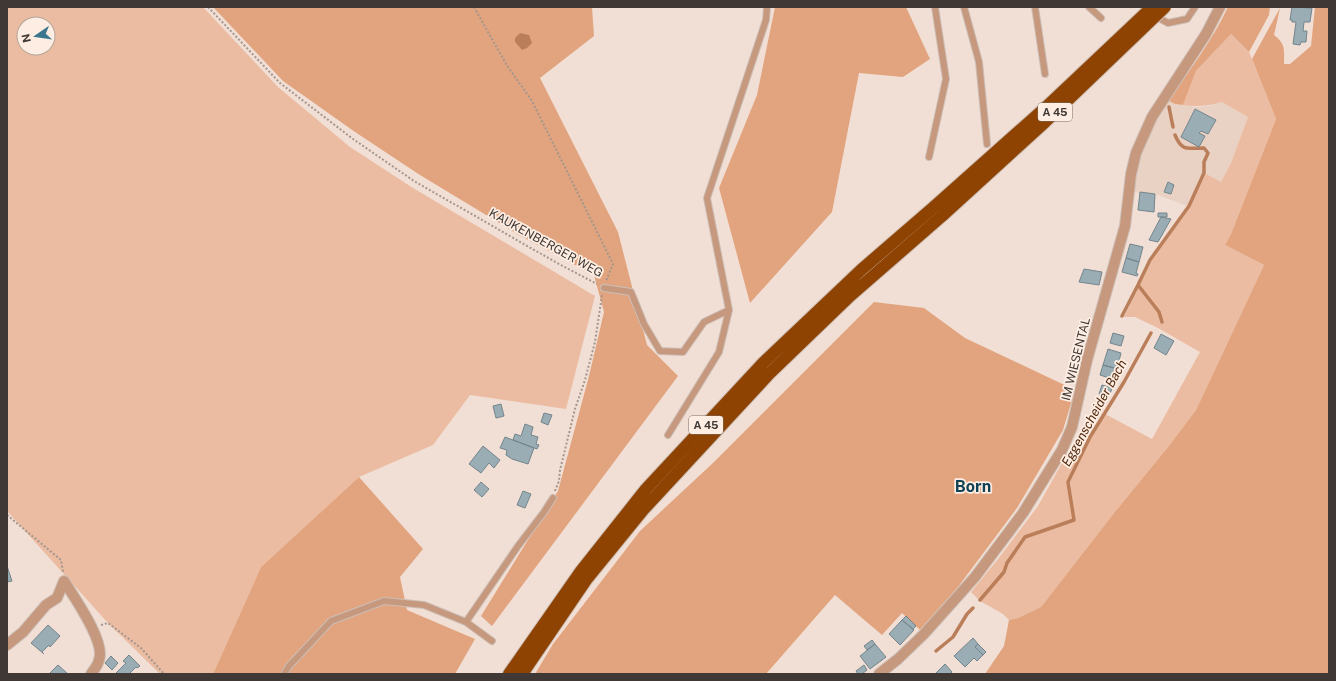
<svg xmlns="http://www.w3.org/2000/svg" width="1336" height="681" font-family="'Public Sans',sans-serif">
<style>
.built{fill:#e9d1c3}
.green{fill:#ebbca1;fill-rule:evenodd}
.forest{fill:#e2a47e}
.water{fill:#ba7f5a}
.lines{fill:none;stroke-linecap:round;stroke-linejoin:round}
.stream{stroke:#ba7f5a;stroke-width:3.5}
.building{fill:#9aadb5;stroke:#73858c}
.service-casing{stroke:#cdbeb5;stroke-width:8}
.minor-casing{stroke:#cdbeb5;stroke-width:12}
.motorway-casing{stroke:#cdbeb5;stroke-width:14}
.path{stroke:#a3968e;stroke-width:2;stroke-dasharray:2 2;stroke-linecap:butt}
.service{stroke:#c6987d;stroke-width:6}
.minor{stroke:#c6987d;stroke-width:10}
.motorway{stroke:#8e4303;stroke-width:12}
.motorway-bridge-casing{stroke:#cdbeb5;stroke-width:14;stroke-linecap:butt}
.motorway-bridge{stroke:#8e4303;stroke-width:12}
.labels{text-anchor:middle;dominant-baseline:central;stroke-width:3.5;stroke-linejoin:round;paint-order:stroke}
.shield{fill:#feede2;stroke:#786e68;stroke-width:1}
.shield-label{font-size:11px;font-weight:bold;fill:#3f3834}
.street-label{font-size:12px;fill:#3f3834;stroke:#feede2}
.water-label{font-size:13px;font-style:italic;fill:#4e2609;stroke:#feede2}
.district-label{font-size:16px;font-weight:bold;fill:#0f4254;stroke:#feede2}
</style>
<rect width="100%" height="100%" fill="#f1dfd5"/>
<path class="built" d="M 1169,101 L 1175,104 L 1196,107 L 1208,106 L 1222,102 L 1248,117 L 1231,163 L 1221,182 L 1206,175 L 1190,207 L 1155,194 L 1133,192 L 1138,167 L 1145,144 L 1156,122 Z"/>
<path class="green" d="M 7,7 L 203,7 L 278,87 L 350,147 L 413,188 L 595,296 L 566,409 L 470,395 L 433,445 L 359,477 L 261,567 L 213,674 L 160,674 L 108,623 L 7,511 ZM 24,24 L 48,24 L 48,48 L 24,48 Z
M 1231,34 L 1249,52 L 1276,119 L 1231,234 L 1225,245 L 1264,265 L 1196,410 L 1168,447 L 1114,513 L 1041,607 L 1018,618 L 1009,620 L 1003,614 L 980,601 L 1004,572 L 1008,563 L 1025,538 L 1075,520 L 1070,482 L 1091,437 L 1105,414 L 1152,439 L 1200,352 L 1158,328 L 1135,317 L 1124,317 L 1152,260 L 1190,207 L 1206,174 L 1221,182 L 1231,163 L 1248,117 L 1222,102 C 1208,106 1197,107 1183,105 L 1196,71 Z
M 1067,454 L 1078,460 L 1067,482 L 1073,519 L 1024,536 L 1006,563 L 1003,572 L 979,600 L 971,592 L 998,559 L 1038,506 Z"/>
<path class="forest" d="M 213,7 L 592,7 L 594,36 L 540,78 L 618,232 L 647,345 L 678,376 L 492,626 L 481,616 L 558,491 L 589,376 L 604,312 L 594,275 L 519,235 L 420,175 L 355,132 L 283,81 Z
M 775,7 L 906,7 L 930,59 L 903,77 L 859,73 L 832,212 L 750,303 L 719,188 L 757,95 Z
M 1228,7 L 1270,7 L 1269,15 L 1249,52 L 1231,34 L 1196,71 L 1183,105 L 1175,104 L 1169,101 C 1189,70 1212,41 1228,7 Z
M 1315,7 L 1329,7 L 1329,674 L 985,674 L 1004,646 L 1009,620 L 1018,618 L 1041,607 L 1114,513 L 1168,447 L 1196,410 L 1264,265 L 1225,245 L 1231,234 L 1276,119 L 1252,59 L 1280,8 L 1274,35 C 1286,44 1284,50 1284,64 L 1290,64 L 1311,46 Z
M 874,302 L 924,308 L 965,338 L 1075,390 L 1063,430 L 1017,508 L 958,587 L 920,630 L 902,613 L 882,635 L 835,595 L 766,674 L 535,674 L 553,644 L 640,531 L 714,462 Z
M 359,477 L 423,549 L 400,577 L 407,610 L 475,639 L 455,674 L 213,674 L 261,567 Z"/>
<path class="water" d="M 520,33 L 529,35 L 532,43 L 527,48 L 522,50 L 515,42 L 515,38 Z"/>
<g class="lines">
<path class="stream" d="M 1169,107 L 1173,127
M 1122,316 L 1138,285
M 1162,322 L 1159,312 L 1138,285 L 1150,260 L 1189,206 L 1204,173 L 1204,162 L 1208,153 L 1204,148 C 1188,148 1182,152 1175,135
M 980,600 L 1004,572 L 1007,563 L 1025,537 L 1074,520 L 1068,482 L 1090,437 L 1124,382 L 1151,333
M 936,651 L 953,637 L 967,614 L 973,608"/>
</g>
<path class="building" d="M 1292,7 L 1312,8 L 1310,22 L 1304,22 L 1303,31 L 1307,31 L 1306,42 L 1301,42 L 1300,45 L 1293,44 L 1296,22 L 1292,22 L 1292,20 L 1290,20 Z
M 1195,109 L 1216,120 L 1208,134 L 1201,131 L 1199,133 L 1205,136 L 1199,147 L 1181,137 Z
M 1168,182 L 1174,185 L 1171,194 L 1164,192 Z
M 1140,192 L 1155,194 L 1154,212 L 1138,210 Z
M 1158,213 L 1167,213 L 1167,217 L 1158,217 Z
M 1161,217 L 1171,219 L 1158,242 L 1149,240 Z
M 1130,244 L 1143,247 L 1139,262 L 1126,258 Z
M 1126,258 L 1139,262 L 1136,273 L 1138,274 L 1137,276 L 1122,272 Z
M 1084,269 L 1102,272 L 1099,285 L 1079,282 Z
M 1113,333 L 1124,336 L 1121,346 L 1110,343 Z
M 1161,334 L 1174,341 L 1166,355 L 1154,348 Z
M 1108,349 L 1121,353 L 1119,361 L 1124,363 L 1121,370 L 1103,365 Z
M 1103,365 L 1118,369 L 1115,380 L 1100,375 Z
M 1102,385 L 1112,388 L 1109,397 L 1099,394 Z
M 501,404 L 504,416 L 496,418 L 493,406 Z
M 544,413 L 552,415 L 548,425 L 541,422 Z
M 525,424 L 533,427 L 531,435 L 538,437 L 536,444 L 539,445 L 537,449 L 513,440 L 515,434 L 521,436 Z
M 505,437 L 534,448 L 528,464 L 512,459 L 506,455 L 507,450 L 500,448 Z
M 483,446 L 500,460 L 494,468 L 489,463 L 481,473 L 469,464 Z
M 481,482 L 489,489 L 482,497 L 474,490 Z
M 523,491 L 531,494 L 525,508 L 517,505 Z
M 7,566 L 12,581 L 7,582 Z
M 906,616 L 916,626 L 913,629 L 902,620 Z
M 902,620 L 914,630 L 900,645 L 889,634 Z
M 48,625 L 60,636 L 50,647 L 49,645 L 42,652 L 44,654 L 31,643 Z
M 973,638 L 978,644 L 975,647 L 983,655 L 977,661 L 974,658 L 965,667 L 954,656 Z
M 872,640 L 875,644 L 867,650 L 864,646 Z
M 875,644 L 886,657 L 870,669 L 860,656 Z
M 978,644 L 986,652 L 983,655 L 975,647 Z
M 129,655 L 140,666 L 137,668 L 136,667 L 129,674 L 115,674 L 126,663 L 123,661 Z
M 111,656 L 118,663 L 112,670 L 105,663 Z
M 945,664 L 952,672 L 950,674 L 935,674 Z
M 58,665 L 68,674 L 49,674 Z
M 864,665 L 867,670 L 862,674 L 858,674 L 856,671 Z"/>
<g class="lines">
<g class="service-casing">
<path id="service" d="M 964,7 L 979,62 L 987,144
M 1035,7 L 1045,74
M 1089,7 L 1101,18
M 1155,16 L 1168,23 L 1187,19 L 1195,7
M 929,157 L 946,79 L 935,7
M 604,288 L 631,292 L 644,324 L 660,351 L 683,352 L 704,322 L 729,310
M 668,435 L 719,352 L 729,310 L 707,198 L 766,20 L 767,7
M 466,622 L 518,546 L 544,512 L 553,498
M 284,674 L 289,666 L 331,621 L 384,601 L 424,605 L 466,622 L 492,641"/>
</g>
<g class="minor-casing">
<path id="minor" d="M 7,645 L 23,632 L 46,605 L 57,598 L 64,581 C 74,597 106,642 99,660 C 98,665 94,670 91,674
M 879,674 L 898,659 L 924,634 L 975,577 L 1023,513 L 1062,450 L 1072,427 L 1087,360 L 1125,226 L 1131,174 L 1136,153 L 1152,117 L 1206,34 L 1220,7"/>
</g>
<g class="motorway-casing">
<path id="motorway" d="M 509,674 L 581,571 L 646,489 L 763,363 L 861,270 L 935,206
M 522,674 L 586,580 L 643,510 L 769,374 L 850,296 L 943,215"/>
</g>
<path class="path" d="M 208,7 L 280,83 L 353,139 L 414,181 L 557,263 L 597,284
M 474,7 L 506,64 L 532,101 L 613,264 L 606,281
M 555,491 L 559,481 L 560,470 L 575,409 L 585,380 L 595,342 L 602,295
M 7,515 L 61,560 L 63,572
M 101,625 L 108,623 L 141,648 L 164,674
M 539,673 L 541,674"/>
<use href="#service" class="service"/>
<use href="#minor" class="minor"/>
<use href="#motorway" class="motorway"/>
<g class="motorway-bridge-casing">
<path id="motorway-bridge" d="M 935,206 L 1044,109 L 1152,7
M 943,215 L 1045,122 L 1165,7"/>
</g>
<use href="#motorway-bridge" class="motorway-bridge"/>
</g>
<g class="labels">
<g class="shield">
<rect x="1038" y="103" width="34" height="18" rx="3"/>
<rect x="689" y="416" width="34" height="18" rx="3"/>
</g>
<g class="shield-label">
<text x="1055" y="112">A 45</text>
<text x="706" y="425">A 45</text>
</g>
<g class="street-label">
<text transform="translate(546 243) rotate(29)">KAUKENBERGER WEG</text>
<text transform="translate(1076 359) rotate(-76)">IM WIESENTAL</text>
</g>
<g class="water-label">
<text transform="translate(1094 413) rotate(-61)">Eggenscheider Bach</text>
</g>
<g class="district-label">
<text x="973" y="486">Born</text>
</g>
</g>
<rect width="1336" height="681" fill="none" stroke="#3f3834" stroke-width="16"/>
<g transform="translate(36 36) rotate(257)"><circle r="19" fill="#feede2" stroke="#b2a59c"/>
<path d="M0-3L7 15L0 10L-7 15Z" fill="#3a778e"/>
<text y="-6" font-size="11" font-weight="bold" text-anchor="middle" fill="#3f3834">N</text>
</g>
</svg>
